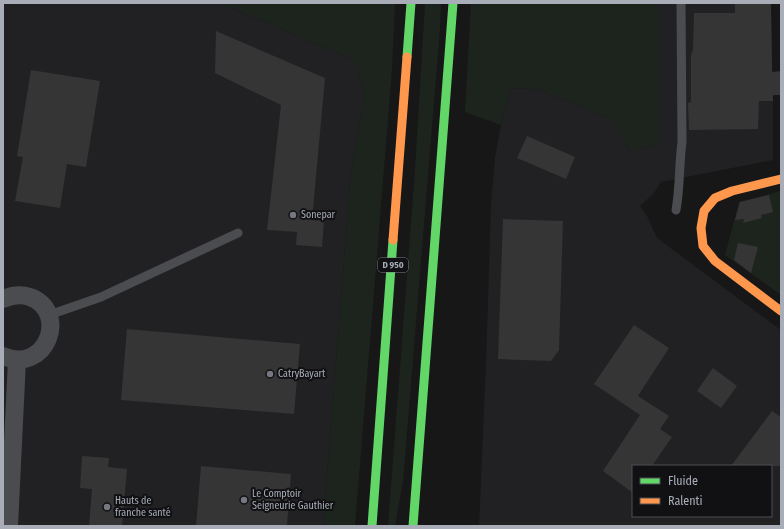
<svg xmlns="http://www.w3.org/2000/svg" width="784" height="529" font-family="'Fira Sans Condensed',sans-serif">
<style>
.built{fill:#212123;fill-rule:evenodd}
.green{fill:#1d241e}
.building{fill:#353536}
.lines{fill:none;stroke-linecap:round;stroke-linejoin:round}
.lane{stroke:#4b4c50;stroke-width:9}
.street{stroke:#4b4c50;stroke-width:18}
.fast{stroke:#63d668;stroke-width:9}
.slow{stroke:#ff974d;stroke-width:9}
.poi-dot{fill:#757880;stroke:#111113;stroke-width:1.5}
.labels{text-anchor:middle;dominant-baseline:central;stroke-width:4;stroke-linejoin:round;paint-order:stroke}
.shield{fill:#111113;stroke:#7b7e86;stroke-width:1}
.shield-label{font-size:9px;font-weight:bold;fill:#a8adb8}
.poi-label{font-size:10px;fill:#a8adb8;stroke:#111113;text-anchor:start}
</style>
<rect width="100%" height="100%" fill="#171717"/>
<path class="built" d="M 3,3 L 219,3 L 355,60 L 365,94 L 351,172 L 323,526 L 3,526 Z
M 659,3 L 771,3 L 773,95 L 773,160 L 661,182 L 654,193 L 640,206 L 647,216 L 657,238 L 781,330 L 781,526 L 479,526 L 486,366 L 491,203 L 495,158 L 501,125 L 511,88 L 537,89 L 611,118 L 630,151 L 659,144 ZM 633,466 L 771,466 L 771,516 L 633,516 Z"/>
<path class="green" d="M 219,3 L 395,3 L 392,70 L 355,526 L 323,526 L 351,172 L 365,94 L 355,60 Z
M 425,3 L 441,3 L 440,29 L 403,481 L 395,526 L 388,526 L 415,170 Z
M 471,3 L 659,3 L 659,144 L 630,151 L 611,118 L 537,89 L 511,88 L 501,125 L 465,112 Z
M 781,191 L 781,295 L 725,255 L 739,202 Z"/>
<path class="building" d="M 735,3 L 771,3 L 772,72 L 781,71 L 781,95 L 773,95 L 773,101 L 759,101 L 758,129 L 689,130 L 688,103 L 691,102 L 691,55 L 693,50 L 694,13 L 735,13 Z
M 216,31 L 325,78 L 312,220 L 324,221 L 322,247 L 296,245 L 297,232 L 267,230 L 281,105 L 215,73 Z
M 31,70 L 100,81 L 86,167 L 67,164 L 60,208 L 15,201 L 23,157 L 17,156 Z
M 527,136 L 575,157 L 566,179 L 517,158 Z
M 769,195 L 773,212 L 761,215 L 762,218 L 743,223 L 744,219 L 735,220 L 740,202 Z
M 503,219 L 563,221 L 559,350 L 551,361 L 498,359 Z
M 738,243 L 758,247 L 751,273 L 734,260 Z
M 634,325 L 669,348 L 638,396 L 669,416 L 660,429 L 672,437 L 652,466 L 633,466 L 633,493 L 603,471 L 640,415 L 594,384 Z
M 127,329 L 300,344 L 294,414 L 121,400 Z
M 713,368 L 737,386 L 721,408 L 697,391 Z
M 772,411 L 781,417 L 781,466 L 731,466 Z
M 82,456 L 109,458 L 108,467 L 127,469 L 122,526 L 89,526 L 92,489 L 80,488 Z
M 201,466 L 291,474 L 287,526 L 196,526 Z"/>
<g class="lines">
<path class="lane" d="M 676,210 C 680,188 679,165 682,142 L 681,3
M 49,315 L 101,297 L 238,233"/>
<path class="street" d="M 3,299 C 12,295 21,294 30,297 C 70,312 46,375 3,356
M 9,526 L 17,360"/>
<path class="fast" d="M 407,57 L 411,3
M 372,526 L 393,240
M 413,526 L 453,3"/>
<path class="slow" d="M 781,179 L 732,191 L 715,198 L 704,211 L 701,228 L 703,246 L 715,261 L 781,311
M 393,240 L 407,57"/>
</g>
<g class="poi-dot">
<circle cx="293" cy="215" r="4"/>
<circle cx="270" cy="374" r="4"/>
<circle cx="244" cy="500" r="4"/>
<circle cx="107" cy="507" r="4"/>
</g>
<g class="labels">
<rect class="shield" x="378" y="258" width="30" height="14" rx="3"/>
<g class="shield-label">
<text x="393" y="265">D 950</text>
</g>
<g class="poi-label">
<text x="301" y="215">Sonepar</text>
<text x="278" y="374">CatryBayart</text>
<text x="252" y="494">Le Comptoir<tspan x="252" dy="12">Seigneurie Gauthier</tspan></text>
<text x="115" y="501">Hauts de<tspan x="115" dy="12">franche santé</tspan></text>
</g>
</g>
<rect width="784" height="529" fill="none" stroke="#a8adb8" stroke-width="8"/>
<rect x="632" y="465" width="140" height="52" fill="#111113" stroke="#4d4f55"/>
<rect x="640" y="478" width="20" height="6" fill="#63d668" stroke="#4d4f55"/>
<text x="668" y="485" font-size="12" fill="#a8adb8">Fluide</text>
<rect x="640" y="498" width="20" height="6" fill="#ff974d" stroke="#4d4f55"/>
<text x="668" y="505" font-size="12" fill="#a8adb8">Ralenti</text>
</svg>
